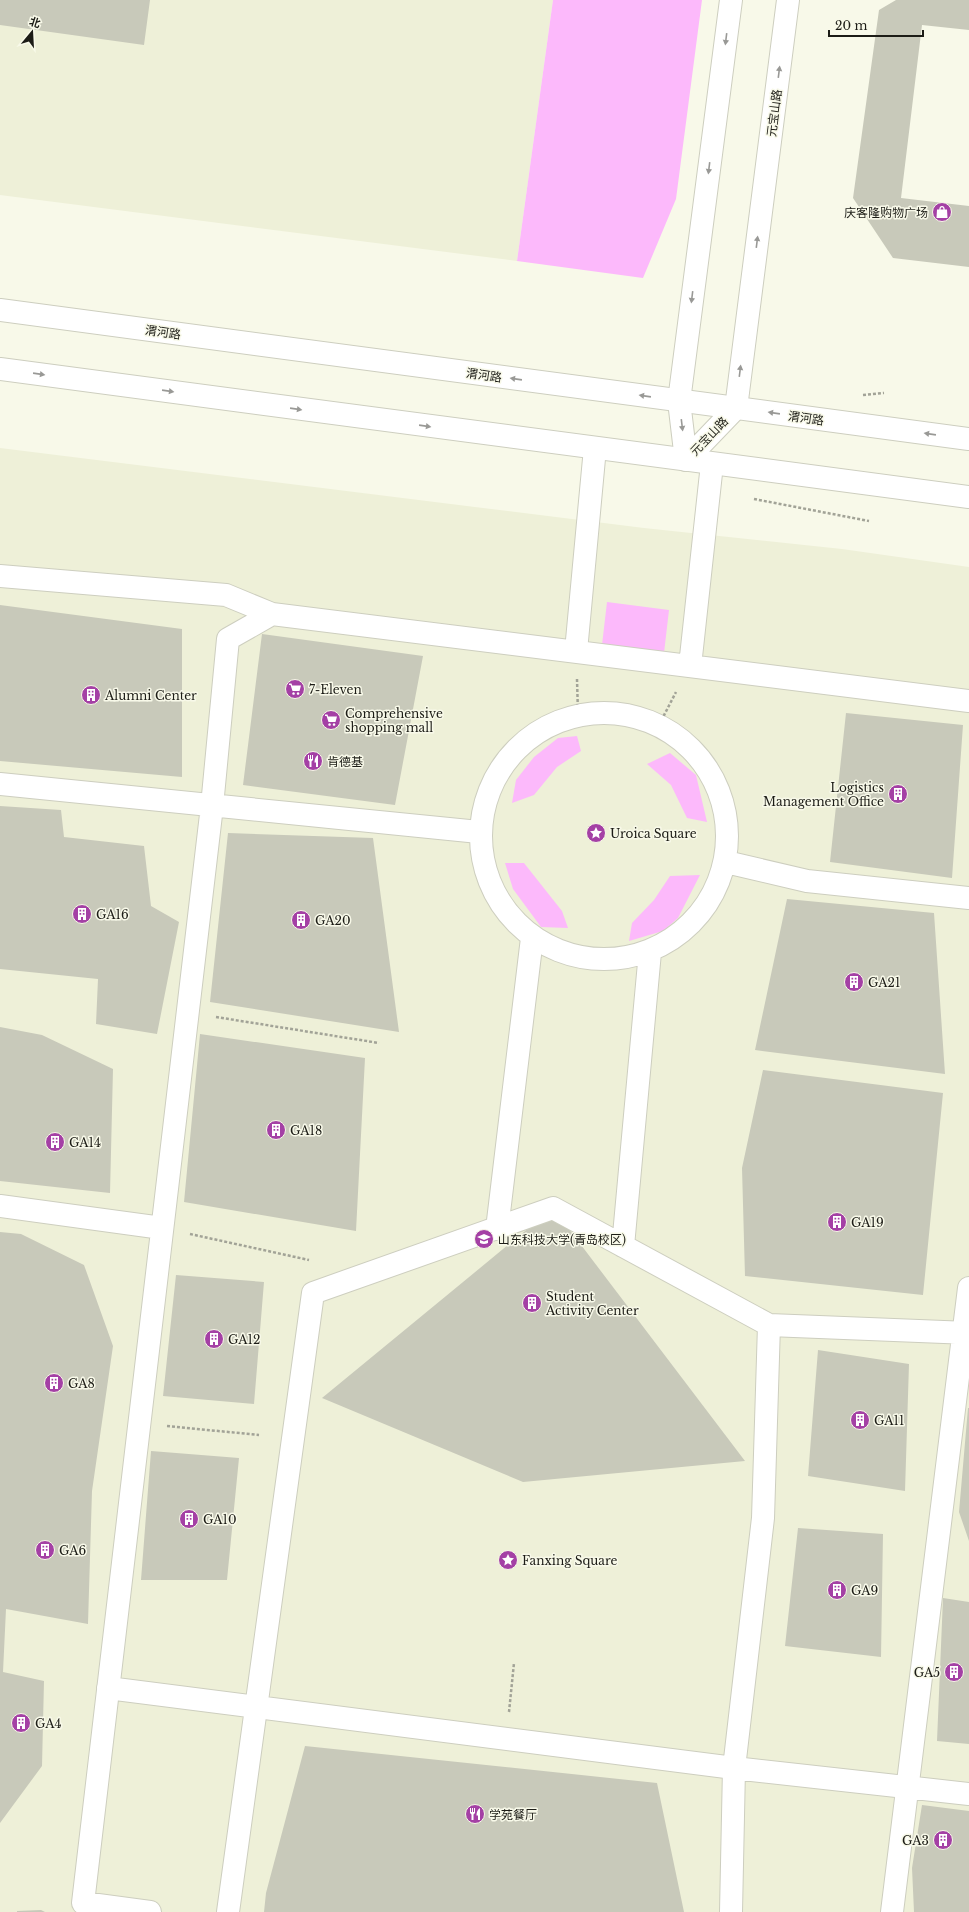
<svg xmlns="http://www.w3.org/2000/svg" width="969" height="1912" font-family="'Libre Baskerville','Noto Sans SC',serif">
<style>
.built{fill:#eef0d8}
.green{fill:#fcb9fb}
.building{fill:#c8c9ba}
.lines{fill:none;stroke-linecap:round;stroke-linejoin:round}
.minor-casing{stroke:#cdcebf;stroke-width:24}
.major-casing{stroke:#cdcebf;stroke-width:24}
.path{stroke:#a2a397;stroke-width:2.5;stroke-dasharray:3 2;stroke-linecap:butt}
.minor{stroke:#fff;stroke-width:22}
.major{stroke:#fff;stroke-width:22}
.oneway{fill:#999996}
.labels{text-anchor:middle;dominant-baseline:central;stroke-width:3;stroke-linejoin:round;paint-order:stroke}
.street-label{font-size:12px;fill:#1c1c16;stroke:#f8f9e9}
.poi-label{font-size:12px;fill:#1c1c16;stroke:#f8f9e9;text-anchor:start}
</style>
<rect width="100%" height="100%" fill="#f8f9e9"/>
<path class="built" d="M 0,0 L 553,0 L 517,261 L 0,195 Z
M 0,448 L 644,528 L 842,549 L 969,567 L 969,1912 L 0,1912 Z"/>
<path class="green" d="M 553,0 L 702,0 L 676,199 L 643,278 L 517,261 Z
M 607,602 L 669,610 L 664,653 L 602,645 Z
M 577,736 L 581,751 L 557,767 L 534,795 L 512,803 L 516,780 L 534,757 L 558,738 Z
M 670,753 L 696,775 L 707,822 L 687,818 L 671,785 L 647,764 Z
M 505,863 L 524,863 L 562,911 L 568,928 L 541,927 L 513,889 Z
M 700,875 L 678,918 L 663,931 L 629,941 L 632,923 L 654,900 L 670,876 Z"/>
<path class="building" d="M 0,0 L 150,0 L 144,45 L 0,25 Z
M 896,0 L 969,0 L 969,30 L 922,25 L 901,198 L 969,206 L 969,267 L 893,258 L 853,198 L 879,10 Z
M 0,605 L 182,629 L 182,777 L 0,761 Z
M 262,634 L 423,656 L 395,805 L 243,785 Z
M 846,713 L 963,725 L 952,878 L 830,862 Z
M 0,806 L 61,810 L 64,837 L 144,846 L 151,906 L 179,922 L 157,1034 L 96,1024 L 98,979 L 0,969 Z
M 228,833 L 373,838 L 399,1032 L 210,1002 Z
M 787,899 L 934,913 L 945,1074 L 755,1050 Z
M 0,1027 L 42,1035 L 113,1069 L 110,1193 L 0,1181 Z
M 200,1034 L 365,1058 L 356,1231 L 184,1202 Z
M 763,1070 L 943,1093 L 923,1295 L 745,1276 L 742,1168 Z
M 553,1208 L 745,1461 L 523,1482 L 322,1398 Z
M 0,1232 L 21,1234 L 84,1265 L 113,1346 L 92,1491 L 88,1624 L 6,1609 L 3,1672 L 44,1681 L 42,1766 L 0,1823 Z
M 176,1275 L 264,1282 L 254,1404 L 163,1396 Z
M 818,1350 L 909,1364 L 905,1491 L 808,1476 Z
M 968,1408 L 969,1408 L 969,1541 L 959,1512 Z
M 151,1451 L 239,1458 L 227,1580 L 141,1580 Z
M 798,1528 L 883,1534 L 881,1657 L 785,1646 Z
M 943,1598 L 969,1602 L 969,1744 L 937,1741 Z
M 305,1746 L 657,1783 L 684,1912 L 264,1912 L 266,1893 Z
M 922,1805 L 969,1811 L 969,1912 L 914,1912 L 912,1868 Z
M 41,1910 L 45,1912 L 17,1912 L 17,1911 Z"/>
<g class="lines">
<g class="minor-casing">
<path id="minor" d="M 686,460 L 736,408 L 788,0
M 686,460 L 679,401 L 731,0
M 0,576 L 226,595 L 272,614 L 969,701
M 576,651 L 595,448
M 690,666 L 712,464
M481 836a123 123 0 1 1 246 0a123 123 0 1 1-246 0Z
M 0,784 L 479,832
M 726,862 L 807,881 L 969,898
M 0,1206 L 162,1228
M 497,1229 L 532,938
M 623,1246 L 650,952
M 769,1325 L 969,1333
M 108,1688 L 734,1768 L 969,1794
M 150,1912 L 83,1903 L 212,806 L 228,639 L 272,614
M 228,1912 L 313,1293 L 553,1208 L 769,1325 L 763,1518 L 734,1768 L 731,1912
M 892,1912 L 969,1288"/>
</g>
<g class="major-casing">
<path id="major" d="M 0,310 L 969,439
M 0,369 L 969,497"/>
</g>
<path class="path" d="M 863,395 L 884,393
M 754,499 L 869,521
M 577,679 L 578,714
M 659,725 L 676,692
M 216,1017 L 379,1043
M 190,1234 L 309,1260
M 167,1426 L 259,1435
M 509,1712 L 514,1663"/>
<use href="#minor" class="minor"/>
<use href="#major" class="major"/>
</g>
<defs><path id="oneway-solid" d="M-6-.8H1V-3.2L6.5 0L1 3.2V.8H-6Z"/></defs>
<g class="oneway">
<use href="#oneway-solid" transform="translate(726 39) rotate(97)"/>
<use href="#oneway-solid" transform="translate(779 72) rotate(-83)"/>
<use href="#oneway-solid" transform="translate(709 168) rotate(97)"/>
<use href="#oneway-solid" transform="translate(757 242) rotate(-83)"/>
<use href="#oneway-solid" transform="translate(692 297) rotate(97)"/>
<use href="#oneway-solid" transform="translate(740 371) rotate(-83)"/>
<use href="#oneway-solid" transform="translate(39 374) rotate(8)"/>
<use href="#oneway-solid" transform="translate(516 379) rotate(-172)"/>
<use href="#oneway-solid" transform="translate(168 391) rotate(8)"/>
<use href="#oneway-solid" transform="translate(645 396) rotate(-172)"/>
<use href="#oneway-solid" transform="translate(296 409) rotate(8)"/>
<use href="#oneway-solid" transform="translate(774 413) rotate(-172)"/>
<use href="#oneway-solid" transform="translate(682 425) rotate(83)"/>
<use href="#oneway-solid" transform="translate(425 426) rotate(8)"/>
<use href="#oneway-solid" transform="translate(930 434) rotate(-172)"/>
</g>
<defs>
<g id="shop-disc" transform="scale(1)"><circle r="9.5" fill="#a440a5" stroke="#f8f9e9"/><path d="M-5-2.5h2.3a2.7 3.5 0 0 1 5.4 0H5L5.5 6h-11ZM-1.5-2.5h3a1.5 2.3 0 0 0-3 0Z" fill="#fff"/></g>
<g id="supermarket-disc" transform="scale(1)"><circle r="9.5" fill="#a440a5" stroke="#f8f9e9"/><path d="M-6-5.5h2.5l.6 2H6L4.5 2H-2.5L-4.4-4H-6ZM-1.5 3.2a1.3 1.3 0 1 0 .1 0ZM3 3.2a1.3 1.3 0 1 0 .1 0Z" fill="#fff"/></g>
<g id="building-disc" transform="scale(1)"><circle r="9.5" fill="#a440a5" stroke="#f8f9e9"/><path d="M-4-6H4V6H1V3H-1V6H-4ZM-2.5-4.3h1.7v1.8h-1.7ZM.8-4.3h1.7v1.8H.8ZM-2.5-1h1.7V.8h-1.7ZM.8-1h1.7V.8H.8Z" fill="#fff"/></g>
<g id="restaurant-disc" transform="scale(1)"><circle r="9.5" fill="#a440a5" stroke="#f8f9e9"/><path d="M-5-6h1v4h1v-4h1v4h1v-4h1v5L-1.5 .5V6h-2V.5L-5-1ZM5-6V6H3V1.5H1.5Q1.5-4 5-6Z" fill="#fff"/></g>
<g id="sight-disc" transform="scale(1)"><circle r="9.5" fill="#a440a5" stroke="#f8f9e9"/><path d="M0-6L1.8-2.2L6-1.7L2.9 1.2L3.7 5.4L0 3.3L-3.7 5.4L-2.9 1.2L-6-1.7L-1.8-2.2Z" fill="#fff"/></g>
<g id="university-disc" transform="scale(1)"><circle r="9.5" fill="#a440a5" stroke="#f8f9e9"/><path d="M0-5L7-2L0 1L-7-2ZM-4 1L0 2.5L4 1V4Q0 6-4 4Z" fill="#fff"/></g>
</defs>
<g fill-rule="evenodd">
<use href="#shop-disc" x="942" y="212"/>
<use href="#supermarket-disc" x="295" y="689"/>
<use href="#building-disc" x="91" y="695"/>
<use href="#supermarket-disc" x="331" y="720"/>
<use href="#restaurant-disc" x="313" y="761"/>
<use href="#building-disc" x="898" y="794"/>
<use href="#sight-disc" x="596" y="833"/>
<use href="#building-disc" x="82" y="914"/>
<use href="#building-disc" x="301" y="920"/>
<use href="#building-disc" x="854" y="982"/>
<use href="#building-disc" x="276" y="1130"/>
<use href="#building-disc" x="55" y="1142"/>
<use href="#building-disc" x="837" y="1222"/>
<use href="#university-disc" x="484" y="1239"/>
<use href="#building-disc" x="532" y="1303"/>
<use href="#building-disc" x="214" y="1339"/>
<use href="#building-disc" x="54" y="1383"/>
<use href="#building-disc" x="860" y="1420"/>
<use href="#building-disc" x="189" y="1519"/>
<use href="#building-disc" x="45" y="1550"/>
<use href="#sight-disc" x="508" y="1560"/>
<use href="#building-disc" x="837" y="1590"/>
<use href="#building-disc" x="954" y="1672"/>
<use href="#building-disc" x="21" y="1723"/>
<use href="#restaurant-disc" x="475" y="1814"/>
<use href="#building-disc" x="943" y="1840"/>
</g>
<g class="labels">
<g class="street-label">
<text transform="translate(774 113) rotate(-83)">元宝山路</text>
<text transform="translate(163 332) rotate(8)">渭河路</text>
<text transform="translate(484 375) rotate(8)">渭河路</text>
<text transform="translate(806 418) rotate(8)">渭河路</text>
<text transform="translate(709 436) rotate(-46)">元宝山路</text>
</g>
<g class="poi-label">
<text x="928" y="212" text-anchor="end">庆客隆购物广场</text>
<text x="309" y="689">7-Eleven</text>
<text x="105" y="695">Alumni Center</text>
<text x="345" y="713">Comprehensive<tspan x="345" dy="14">shopping mall</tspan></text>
<text x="327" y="761">肯德基</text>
<text x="884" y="787" text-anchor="end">Logistics<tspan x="884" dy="14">Management Office</tspan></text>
<text x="610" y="833">Uroica Square</text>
<text x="96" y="914">GA16</text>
<text x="315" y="920">GA20</text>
<text x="868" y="982">GA21</text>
<text x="290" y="1130">GA18</text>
<text x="69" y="1142">GA14</text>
<text x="851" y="1222">GA19</text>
<text x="498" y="1239">山东科技大学(青岛校区)</text>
<text x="546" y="1296">Student<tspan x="546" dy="14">Activity Center</tspan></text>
<text x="228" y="1339">GA12</text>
<text x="68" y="1383">GA8</text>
<text x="874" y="1420">GA11</text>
<text x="203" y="1519">GA10</text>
<text x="59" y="1550">GA6</text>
<text x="522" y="1560">Fanxing Square</text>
<text x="851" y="1590">GA9</text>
<text x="940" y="1672" text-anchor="end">GA5</text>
<text x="35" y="1723">GA4</text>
<text x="489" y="1814">学苑餐厅</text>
<text x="929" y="1840" text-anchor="end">GA3</text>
</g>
</g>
<g transform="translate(32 32) rotate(18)" stroke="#f8f9e9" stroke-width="3" paint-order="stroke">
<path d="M0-3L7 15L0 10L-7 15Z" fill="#1c1c16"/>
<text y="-6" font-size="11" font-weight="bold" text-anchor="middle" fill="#1c1c16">北</text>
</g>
<path d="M829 30v6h94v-6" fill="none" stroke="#1c1c16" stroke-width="2"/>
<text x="835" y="30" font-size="12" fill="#1c1c16" stroke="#f8f9e9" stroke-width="3" paint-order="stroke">20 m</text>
</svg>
